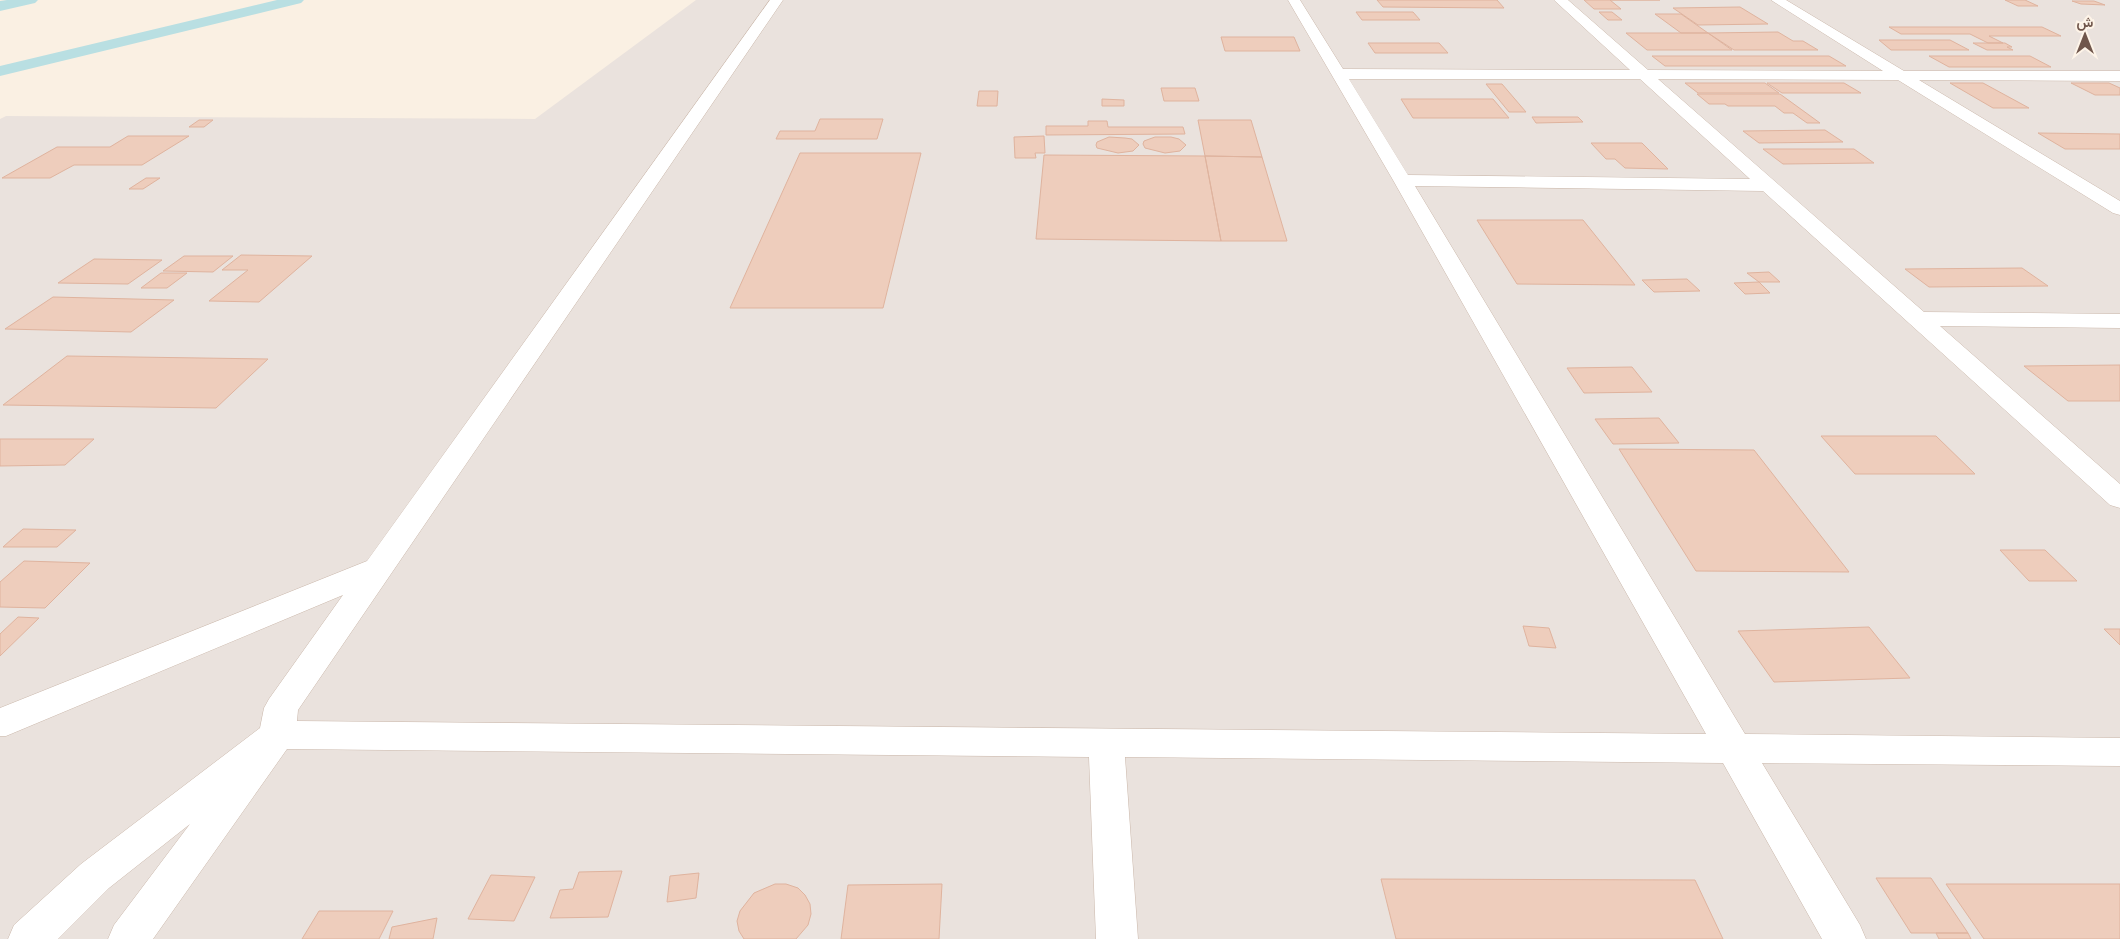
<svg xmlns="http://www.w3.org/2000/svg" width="2120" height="939" font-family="'PT Sans',Vazirmatn,sans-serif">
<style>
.industrial{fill:#eae2dd}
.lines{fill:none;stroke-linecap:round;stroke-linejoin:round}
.canal{fill:#b9dfe2;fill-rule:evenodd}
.building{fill:#eecdbc;stroke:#dfb39e}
.minor-casing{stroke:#cab7aa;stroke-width:1}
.minor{fill:#fff;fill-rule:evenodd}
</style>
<rect width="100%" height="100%" fill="#faf0e3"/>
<path class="industrial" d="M 696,0 L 2120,0 L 2120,939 L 0,939 L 0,119 L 6,116 L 535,119 Z"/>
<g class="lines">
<path class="canal" d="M 7,0 L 38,0 L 35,3 L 0,11 L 0,1 Z
M 277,0 L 304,0 L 301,3 L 0,76 L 0,66 Z"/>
</g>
<path class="building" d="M 1377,0 L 1497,0 L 1504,8 L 1383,7 Z
M 1584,0 L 1660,0 L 1610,0 L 1621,9 L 1594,9 Z
M 2005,0 L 2025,0 L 2038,6 L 2018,6 Z
M 2072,1 L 2094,1 L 2105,5 L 2081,4 Z
M 1740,7 L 1768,24 L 1698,25 L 1673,8 Z
M 1356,12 L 1413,12 L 1420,20 L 1362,20 Z
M 1599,12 L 1612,12 L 1622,20 L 1608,20 Z
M 1655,14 L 1681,14 L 1708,33 L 1681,33 Z
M 1889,27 L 2042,27 L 2061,36 L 1989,36 L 2003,43 L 1988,43 L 1970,34 L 1901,34 Z
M 1778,32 L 1793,41 L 1803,41 L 1818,50 L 1734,50 L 1708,33 Z
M 1626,33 L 1708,33 L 1732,50 L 1647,50 Z
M 1221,37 L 1294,37 L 1300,51 L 1225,51 Z
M 1879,40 L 1950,40 L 1969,50 L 1891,50 Z
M 1368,43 L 1439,43 L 1448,53 L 1375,53 Z
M 1973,43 L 2005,43 L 2012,47 L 2007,47 L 2013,50 L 1987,50 Z
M 1652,56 L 1829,56 L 1846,66 L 1665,66 Z
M 1929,56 L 2030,56 L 2051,67 L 1949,67 Z
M 1685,83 L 1765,83 L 1779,93 L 1698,93 Z
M 1767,83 L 1844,83 L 1861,93 L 1782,93 Z
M 1950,83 L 1983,83 L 2029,108 L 1993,108 Z
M 2071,83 L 2109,83 L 2120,88 L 2120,95 L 2095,95 Z
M 1486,84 L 1502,84 L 1526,112 L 1509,112 Z
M 1161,88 L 1195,88 L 1199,101 L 1164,101 Z
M 979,91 L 998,91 L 997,106 L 977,106 Z
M 1697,94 L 1780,94 L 1820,123 L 1807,123 L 1793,113 L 1784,113 L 1775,106 L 1728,106 L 1725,104 L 1709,104 Z
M 1102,99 L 1124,100 L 1124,106 L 1102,106 Z
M 1401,99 L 1493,99 L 1509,118 L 1413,118 Z
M 1532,117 L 1578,117 L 1583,122 L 1536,123 Z
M 820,119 L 883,119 L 877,139 L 776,139 L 780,131 L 815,131 Z
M 199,120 L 213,120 L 204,127 L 189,127 Z
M 1198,120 L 1251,120 L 1262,157 L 1205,156 Z
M 1088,121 L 1107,121 L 1108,127 L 1183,127 L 1185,134 L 1046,135 L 1046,126 L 1088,126 Z
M 1825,130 L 1843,142 L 1759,143 L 1743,131 Z
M 2038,133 L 2120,134 L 2120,149 L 2065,149 Z
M 128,136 L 189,136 L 142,165 L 74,165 L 50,178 L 2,178 L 57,147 L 110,147 Z
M 1044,136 L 1045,153 L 1035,153 L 1036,158 L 1015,158 L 1014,137 Z
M 1109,137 L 1125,138 L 1132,139 L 1139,145 L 1133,151 L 1118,153 L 1097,148 L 1096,145 L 1097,142 Z
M 1155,137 L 1171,137 L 1179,139 L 1186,145 L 1180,151 L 1165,153 L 1145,148 L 1143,144 L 1144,141 Z
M 1591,143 L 1642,143 L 1668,169 L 1625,168 L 1615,159 L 1606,159 Z
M 1763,149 L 1854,149 L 1874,163 L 1783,164 Z
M 800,153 L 921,153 L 883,308 L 730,308 Z
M 1044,155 L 1205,156 L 1221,241 L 1036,239 Z
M 1205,156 L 1262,157 L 1287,241 L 1221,241 Z
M 146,178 L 160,178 L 143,189 L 129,189 Z
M 1477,220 L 1583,220 L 1635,285 L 1517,284 Z
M 241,255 L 312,256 L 259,302 L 209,301 L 248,270 L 222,270 Z
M 184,256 L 233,256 L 213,272 L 163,271 Z
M 94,259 L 162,260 L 128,284 L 58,283 Z
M 2022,268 L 2048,286 L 1929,287 L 1905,269 Z
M 1769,272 L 1780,282 L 1759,282 L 1747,273 Z
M 161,273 L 187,273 L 167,288 L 141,288 Z
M 1687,279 L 1700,291 L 1654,292 L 1642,280 Z
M 1759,282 L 1770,293 L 1745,294 L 1734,283 Z
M 53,297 L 174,300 L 131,332 L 5,329 Z
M 67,356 L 268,359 L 216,408 L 3,405 Z
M 2120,365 L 2120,401 L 2068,401 L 2024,366 Z
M 1632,367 L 1652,392 L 1584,393 L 1567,368 Z
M 1659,418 L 1679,443 L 1613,444 L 1595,419 Z
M 1821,436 L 1936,436 L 1975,474 L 1855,474 Z
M 0,439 L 94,439 L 65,465 L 0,466 Z
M 1619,449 L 1754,450 L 1849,572 L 1696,571 Z
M 23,529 L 76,530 L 57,547 L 3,547 Z
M 2000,550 L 2045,550 L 2077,581 L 2029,581 Z
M 24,561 L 90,563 L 45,608 L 0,607 L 0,582 Z
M 18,617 L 39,618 L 0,656 L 0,634 Z
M 1523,626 L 1549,628 L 1556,648 L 1529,646 Z
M 1869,627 L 1910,678 L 1774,682 L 1738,631 Z
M 2104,629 L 2120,629 L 2120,645 Z
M 622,871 L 608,917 L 550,918 L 560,890 L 573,889 L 579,872 Z
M 699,873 L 696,898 L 667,902 L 670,876 Z
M 491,875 L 535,877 L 514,921 L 468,919 Z
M 1876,878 L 1931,878 L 1968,933 L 1911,933 Z
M 1381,879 L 1695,880 L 1723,939 L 1396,939 Z
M 775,884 L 786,884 L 798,888 L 805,895 L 810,904 L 811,914 L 808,925 L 796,939 L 744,939 L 739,931 L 737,921 L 740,911 L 754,893 Z
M 942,884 L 939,939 L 841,939 L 848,885 Z
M 1946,884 L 2120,884 L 2120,939 L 1984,939 Z
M 319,911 L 393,911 L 379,939 L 302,939 Z
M 437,918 L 433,939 L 389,939 L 392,927 Z
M 1936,933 L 1968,933 L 1971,939 L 1939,939 Z"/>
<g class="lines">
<g class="minor-casing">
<path id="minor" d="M 770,0 L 783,0 L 298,710 L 297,721 L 1706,734 L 1393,180 L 1288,0 L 1300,0 L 1343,69 L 1630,70 L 1554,0 L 1568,0 L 1648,70 L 1883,71 L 1771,0 L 1786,0 L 1904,71 L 2120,71 L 2120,81 L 1919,80 L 2120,201 L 2120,215 L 2113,213 L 1898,80 L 1658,79 L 1924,312 L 2120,314 L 2120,328 L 1940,326 L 2120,484 L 2120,508 L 2110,505 L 1763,191 L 1415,186 L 1745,734 L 2120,738 L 2120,766 L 1762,763 L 1860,925 L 1866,939 L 1822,939 L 1723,763 L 1125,757 L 1138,939 L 1096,939 L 1089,757 L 287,749 L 153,939 L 108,939 L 114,925 L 190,824 L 109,888 L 58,939 L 8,939 L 14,925 L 81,864 L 260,728 L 264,708 L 269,699 L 343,595 L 6,736 L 0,736 L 0,708 L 367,561 ZM 1349,79 L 1640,79 L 1750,179 L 1408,175 Z"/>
</g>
<use href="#minor" class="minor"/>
</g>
<g transform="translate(2085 35)" stroke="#fef4e8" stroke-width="4" paint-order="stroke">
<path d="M0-4L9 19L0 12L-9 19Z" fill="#70564b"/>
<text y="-8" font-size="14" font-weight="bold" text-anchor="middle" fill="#70564b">ش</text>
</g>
</svg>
